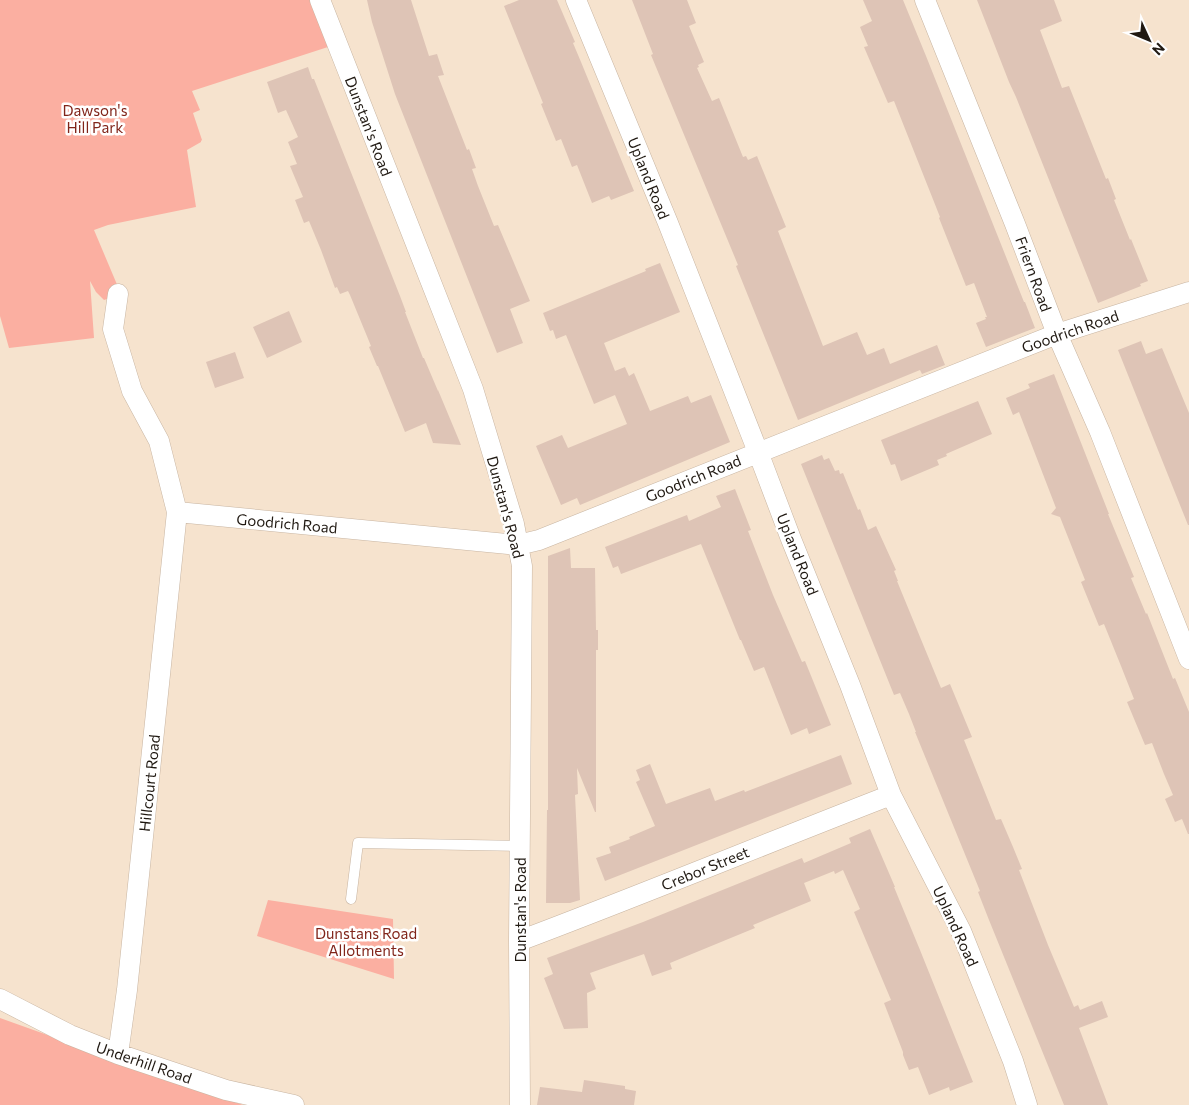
<svg xmlns="http://www.w3.org/2000/svg" width="1189" height="1105" font-family="Commissioner,sans-serif">
<style>
.green{fill:#fbafa1}
.building{fill:#dec4b6}
.lines{fill:none;stroke-linecap:round;stroke-linejoin:round}
.service-casing{stroke:#c8b5a2;stroke-width:11}
.minor-casing{stroke:#c8b5a2;stroke-width:21}
.service{stroke:#fff;stroke-width:10}
.minor{stroke:#fff;stroke-width:20}
.labels{text-anchor:middle;dominant-baseline:central;stroke-width:5;stroke-linejoin:round;paint-order:stroke}
.park-label{font-size:15px;fill:#81251a;stroke:#fff}
.street-label{font-size:15px;fill:#201912;stroke:#fff}
</style>
<rect width="100%" height="100%" fill="#f6e3ce"/>
<path class="green" d="M 0,0 L 315,0 L 331,46 L 192,91 L 200,110 L 193,113 L 202,140 L 201,141 L 201,142 L 187,150 L 196,207 L 108,225 L 94,230 L 121,294 L 104,300 L 96,292 L 90,281 L 94,338 L 9,348 L 0,316 Z
M 268,900 L 393,919 L 394,979 L 257,936 Z
M 0,1018 L 243,1105 L 0,1105 Z"/>
<path class="building" d="M 367,0 L 411,0 L 429,56 L 437,54 L 444,75 L 438,76 L 467,150 L 469,149 L 476,168 L 472,169 L 478,186 L 494,226 L 498,225 L 530,301 L 510,309 L 523,343 L 497,353 L 395,94 L 372,22 Z
M 519,0 L 557,0 L 575,42 L 573,43 L 581,62 L 634,191 L 611,200 L 609,196 L 592,203 L 577,165 L 572,167 L 561,139 L 556,141 L 541,104 L 543,103 L 504,6 Z
M 632,0 L 687,0 L 696,23 L 689,26 L 704,62 L 698,65 L 699,67 L 697,68 L 712,101 L 719,98 L 743,157 L 746,156 L 748,160 L 757,156 L 786,227 L 778,231 L 823,346 L 857,332 L 867,355 L 884,348 L 890,364 L 937,345 L 945,365 L 922,374 L 920,370 L 798,420 L 736,266 L 738,265 L 651,55 L 653,54 Z
M 863,0 L 903,0 L 926,56 L 1024,302 L 1025,302 L 1035,328 L 986,347 L 976,323 L 986,319 L 985,317 L 987,317 L 974,283 L 966,286 L 939,218 L 940,217 L 894,101 L 888,103 L 864,47 L 868,46 L 860,27 L 872,21 Z
M 977,0 L 1054,0 L 1062,21 L 1040,30 L 1062,88 L 1069,86 L 1106,179 L 1108,178 L 1116,199 L 1114,200 L 1130,240 L 1131,239 L 1148,281 L 1140,284 L 1141,286 L 1098,303 L 1016,97 L 1009,82 Z
M 308,67 L 312,79 L 314,79 L 400,296 L 406,312 L 405,312 L 423,358 L 424,358 L 438,391 L 438,390 L 461,445 L 433,443 L 426,423 L 405,432 L 378,366 L 377,366 L 369,347 L 371,346 L 350,295 L 348,291 L 340,294 L 337,287 L 335,288 L 321,250 L 309,221 L 304,223 L 295,200 L 303,197 L 290,166 L 297,164 L 288,142 L 298,137 L 286,110 L 278,113 L 267,82 Z
M 660,263 L 680,312 L 604,343 L 615,371 L 625,367 L 629,376 L 634,373 L 650,411 L 688,396 L 691,403 L 711,395 L 730,442 L 580,505 L 577,498 L 561,505 L 536,446 L 562,435 L 568,448 L 627,424 L 615,395 L 594,404 L 566,335 L 556,339 L 553,330 L 550,331 L 543,313 L 646,271 L 645,269 Z
M 289,311 L 302,342 L 267,358 L 253,327 Z
M 1141,341 L 1146,354 L 1162,348 L 1189,413 L 1189,525 L 1188,525 L 1118,350 Z
M 235,352 L 244,378 L 215,388 L 206,362 Z
M 1054,374 L 1109,514 L 1108,514 L 1134,577 L 1131,578 L 1146,614 L 1147,613 L 1173,679 L 1175,678 L 1189,712 L 1189,834 L 1188,834 L 1182,819 L 1175,822 L 1165,799 L 1173,795 L 1164,774 L 1152,743 L 1145,745 L 1127,702 L 1134,699 L 1121,666 L 1104,624 L 1099,626 L 1081,582 L 1085,580 L 1060,517 L 1051,514 L 1056,508 L 1019,412 L 1013,415 L 1006,398 L 1030,388 L 1028,384 Z
M 978,401 L 992,434 L 946,454 L 947,456 L 937,460 L 939,465 L 901,481 L 895,464 L 891,465 L 881,440 Z
M 822,455 L 824,460 L 829,458 L 835,471 L 839,470 L 840,474 L 843,473 L 858,510 L 860,509 L 868,530 L 876,526 L 896,570 L 894,571 L 898,581 L 897,581 L 941,688 L 950,684 L 972,737 L 964,740 L 996,820 L 1001,819 L 1013,847 L 1022,869 L 1019,870 L 1048,945 L 1074,1007 L 1078,1005 L 1080,1010 L 1102,1001 L 1108,1017 L 1079,1028 L 1108,1105 L 1064,1105 L 989,920 L 978,892 L 980,891 L 915,732 L 916,732 L 909,714 L 900,693 L 894,695 L 801,464 Z
M 735,489 L 751,530 L 748,531 L 773,595 L 802,662 L 805,661 L 831,725 L 809,734 L 807,728 L 791,735 L 764,667 L 754,671 L 741,640 L 740,640 L 701,544 L 621,574 L 618,566 L 613,568 L 605,547 L 687,515 L 689,521 L 721,507 L 716,496 Z
M 570,548 L 571,568 L 595,568 L 596,630 L 598,630 L 598,650 L 596,650 L 596,812 L 595,812 L 577,768 L 578,794 L 575,795 L 580,900 L 570,903 L 546,903 L 547,810 L 548,810 L 548,556 Z
M 841,755 L 852,784 L 605,881 L 596,858 L 611,853 L 609,847 L 630,839 L 629,837 L 655,826 L 636,782 L 640,780 L 636,770 L 650,764 L 666,804 L 710,788 L 715,801 L 744,790 L 745,792 Z
M 870,829 L 895,887 L 894,887 L 920,950 L 973,1082 L 950,1091 L 949,1087 L 929,1095 L 918,1067 L 909,1070 L 903,1055 L 903,1052 L 884,1003 L 891,1000 L 854,912 L 860,909 L 843,870 L 835,874 L 834,871 L 804,883 L 811,901 L 753,925 L 755,928 L 670,963 L 672,969 L 652,976 L 644,954 L 590,973 L 596,989 L 587,993 L 588,1028 L 564,1029 L 544,978 L 553,974 L 547,958 L 643,922 L 802,858 L 804,863 L 851,843 L 849,838 Z
M 584,1080 L 625,1086 L 625,1089 L 636,1091 L 634,1105 L 537,1105 L 540,1087 L 582,1092 Z"/>
<g class="lines">
<g class="service-casing">
<path id="service" d="M 351,899 L 358,843 L 520,846"/>
</g>
<g class="minor-casing">
<path id="minor" d="M 320,0 L 473,389 L 514,524 L 522,566 L 519,941 L 520,1105
M 576,0 L 668,223 L 758,452 L 791,539 L 850,685 L 891,795 L 961,931 L 1013,1061 L 1027,1105
M 925,0 L 1015,224 L 1057,334 L 1100,432 L 1189,659
M 118,294 L 113,329 L 132,391 L 159,441 L 177,512 L 127,990 L 118,1054
M 177,512 L 518,545 L 539,540 L 1057,334 L 1189,292
M 519,941 C 644,894 767,843 891,795
M 0,999 L 70,1035 L 118,1054 L 226,1090 L 294,1105"/>
</g>
<use href="#service" class="service"/>
<use href="#minor" class="minor"/>
</g>
<g class="labels">
<g class="park-label">
<text x="95" y="110">Dawson's<tspan x="95" dy="17">Hill Park</tspan></text>
<text x="366" y="933">Dunstans Road<tspan x="366" dy="17">Allotments</tspan></text>
</g>
<g class="street-label">
<text transform="translate(369 126) rotate(69)">Dunstan's Road</text>
<text transform="translate(649 178) rotate(68)">Upland Road</text>
<text transform="translate(1034 274) rotate(70)">Friern Road</text>
<text transform="translate(1070 331) rotate(-19)">Goodrich Road</text>
<text transform="translate(693 478) rotate(-22)">Goodrich Road</text>
<text transform="translate(506 507) rotate(75)">Dunstan's Road</text>
<text transform="translate(287 523) rotate(5)">Goodrich Road</text>
<text transform="translate(798 554) rotate(68)">Upland Road</text>
<text transform="translate(149 783) rotate(-84)">Hillcourt Road</text>
<text transform="translate(705 868) rotate(-22)">Crebor Street</text>
<text transform="translate(520 910) rotate(-90)">Dunstan's Road</text>
<text transform="translate(956 926) rotate(65)">Upland Road</text>
<text transform="translate(144 1062) rotate(19)">Underhill Road</text>
</g>
</g>
<g transform="translate(1149 40) rotate(134)" stroke="#ffffff" stroke-width="4" paint-order="stroke">
<path d="M0-4L9 19L0 12L-9 19Z" fill="#201912"/>
<text y="-8" font-size="14" font-weight="bold" text-anchor="middle" fill="#201912">N</text>
</g>
</svg>
